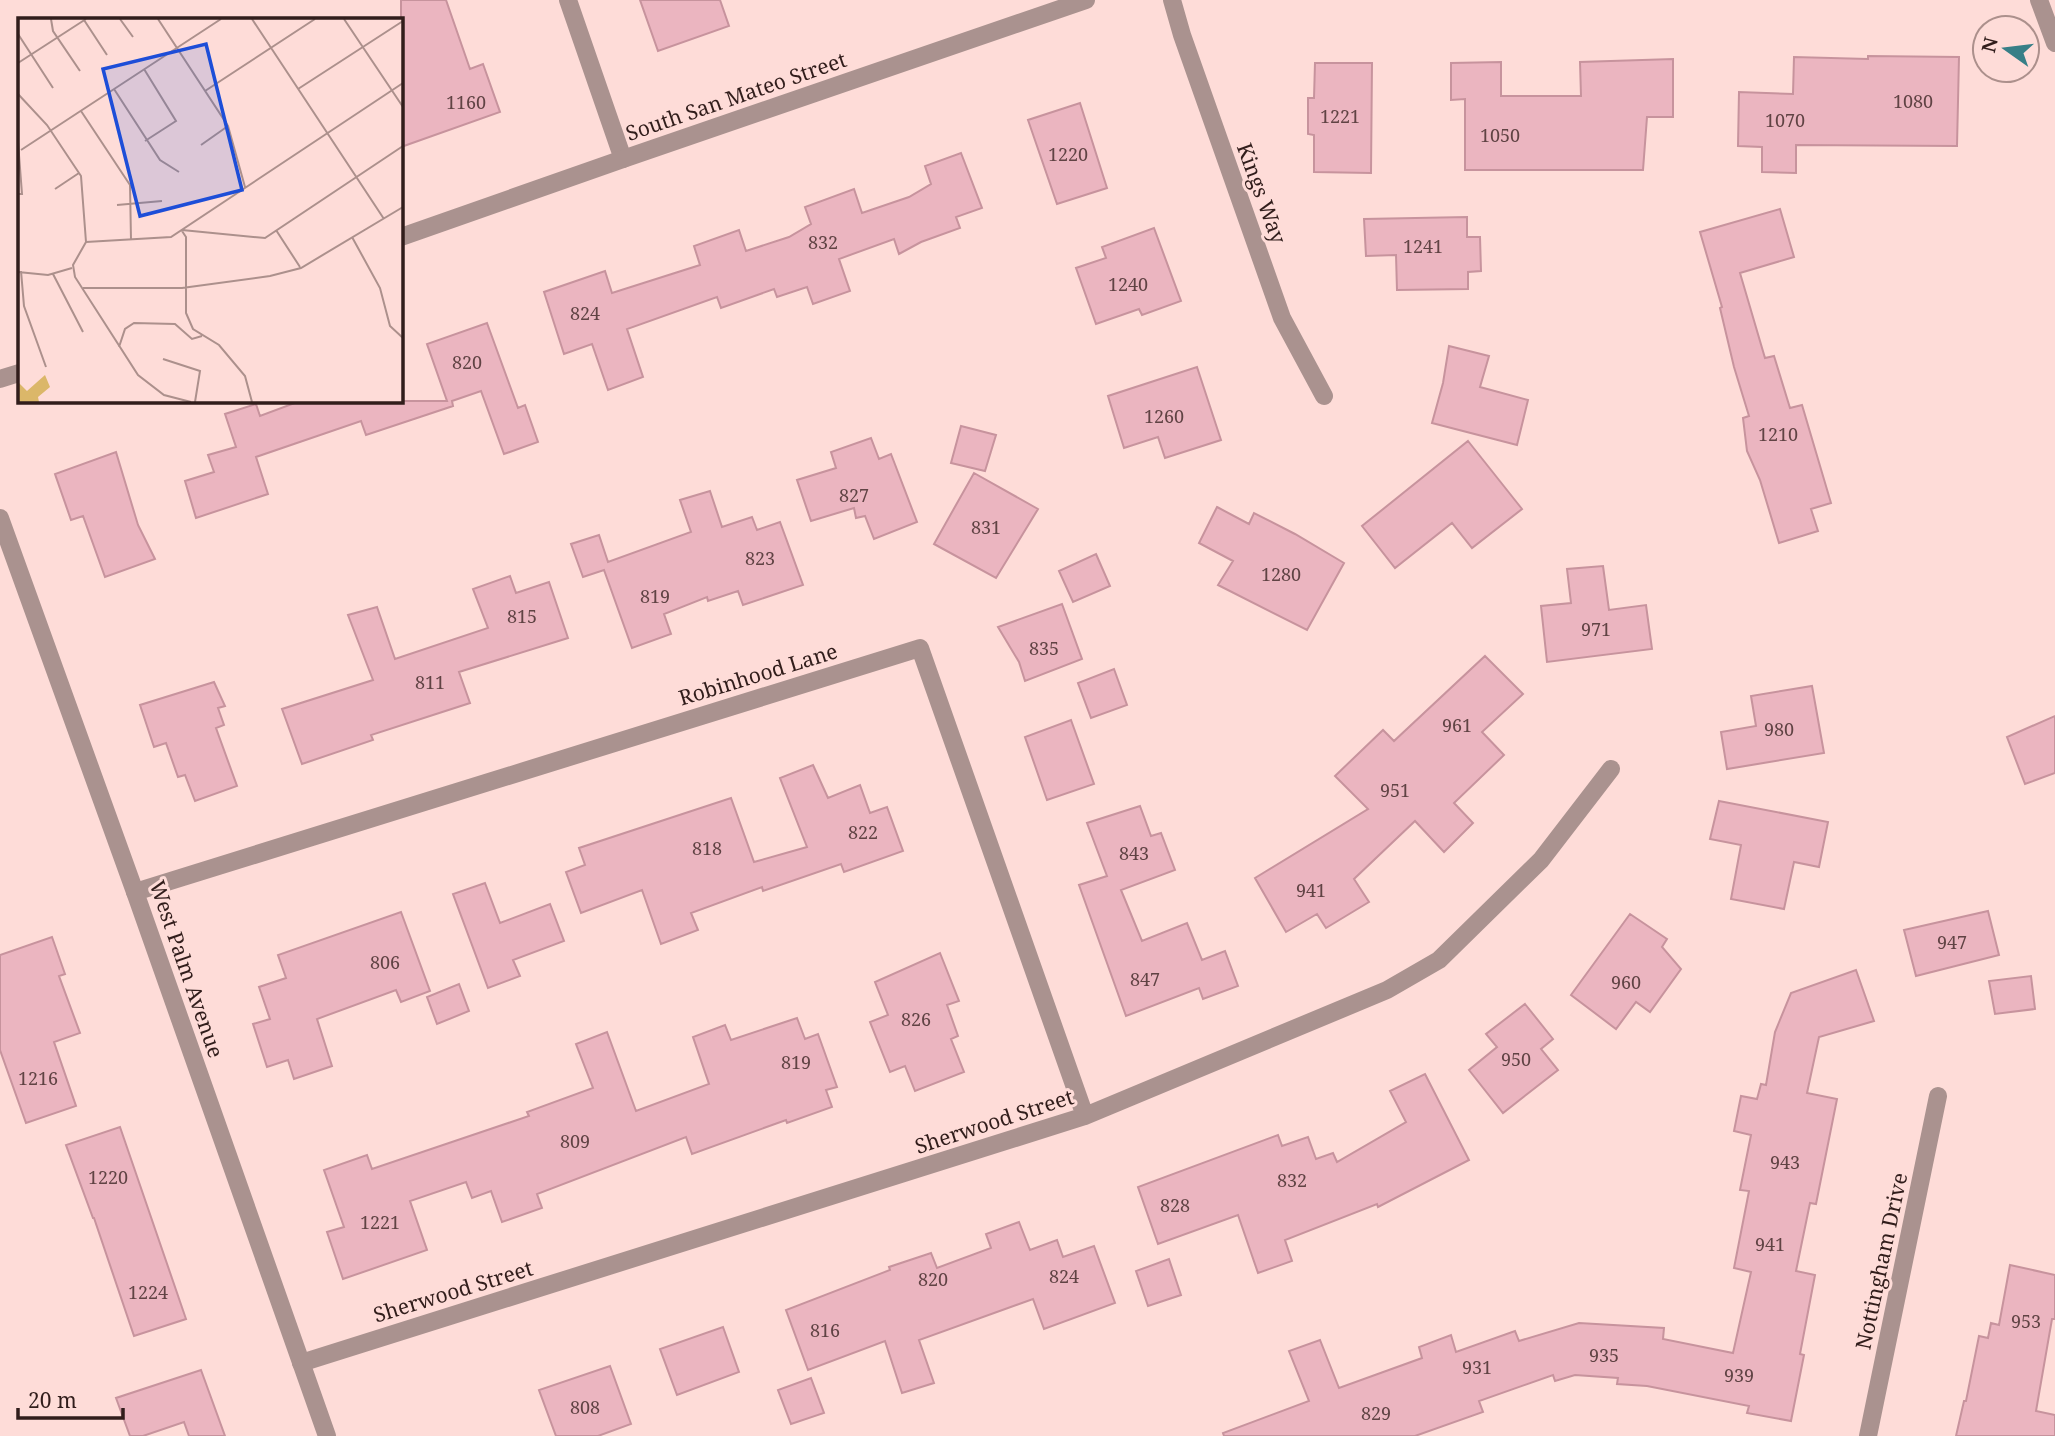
<svg xmlns="http://www.w3.org/2000/svg" width="2055" height="1436" font-family="'Noto Serif',serif">
<style>
.building{fill:#ebb5c0;stroke:#c7939d;stroke-width:2}
.lines{fill:none;stroke-linecap:round;stroke-linejoin:round}
.minor{stroke:#aa928f;stroke-width:18}
.tertiary{stroke:#aa928f;stroke-width:18}
.labels{text-anchor:middle;dominant-baseline:central;stroke-width:6;stroke-linejoin:round;paint-order:stroke}
.number-label{font-size:18px;fill:#604344}
.street-label{font-size:21px;fill:#311d1b;stroke:#fedcd8}
.inset-road{fill:none;stroke:#ac908c;stroke-width:2}
.view{fill:#1d4ed8;fill-opacity:0.15;stroke:#1d4ed8;stroke-width:3.5}
.inset-edge{fill:none;stroke:#311d1b;stroke-width:3.5}
</style>
<rect width="100%" height="100%" fill="#fedcd8"/>
<path class="building" d="M 401,0 L 446,0 L 470,69 L 483,64 L 500,112 L 401,147 Z
M 640,0 L 720,0 L 729,26 L 658,51 Z
M 1868,56 L 1959,57 L 1957,146 L 1796,145 L 1796,173 L 1762,172 L 1762,147 L 1738,146 L 1739,92 L 1793,94 L 1794,57 L 1868,59 Z
M 1673,59 L 1673,117 L 1647,117 L 1643,170 L 1465,170 L 1465,99 L 1451,100 L 1451,63 L 1501,62 L 1501,96 L 1581,96 L 1580,62 Z
M 1315,63 L 1372,63 L 1371,173 L 1314,172 L 1314,135 L 1308,134 L 1308,98 L 1314,98 Z
M 1080,103 L 1107,188 L 1057,204 L 1028,120 Z
M 961,153 L 982,208 L 956,217 L 960,228 L 921,242 L 899,254 L 894,239 L 839,259 L 850,291 L 813,304 L 807,287 L 777,297 L 774,289 L 721,308 L 717,297 L 627,329 L 643,377 L 608,390 L 592,344 L 564,354 L 544,292 L 605,271 L 612,293 L 700,265 L 694,246 L 739,230 L 746,251 L 789,237 L 811,224 L 805,207 L 854,189 L 862,213 L 909,197 L 931,184 L 925,166 Z
M 1780,209 L 1794,257 L 1740,273 L 1765,358 L 1774,356 L 1790,408 L 1802,405 L 1831,503 L 1811,509 L 1818,531 L 1779,543 L 1760,480 L 1747,451 L 1743,418 L 1749,416 L 1734,367 L 1720,308 L 1722,307 L 1700,232 Z
M 1467,217 L 1467,237 L 1480,237 L 1481,271 L 1468,272 L 1468,289 L 1397,290 L 1396,255 L 1366,256 L 1364,219 Z
M 1154,228 L 1181,301 L 1142,315 L 1139,309 L 1096,324 L 1076,268 L 1106,258 L 1102,247 Z
M 487,323 L 518,408 L 525,405 L 538,442 L 504,454 L 481,391 L 452,401 L 453,406 L 366,435 L 361,421 L 256,457 L 268,494 L 196,518 L 185,481 L 214,472 L 208,455 L 236,447 L 225,414 L 256,404 L 260,416 L 300,401 L 447,401 L 427,344 Z
M 1449,346 L 1489,356 L 1480,387 L 1528,400 L 1517,445 L 1432,423 L 1443,383 Z
M 1197,367 L 1221,440 L 1165,458 L 1158,437 L 1124,448 L 1108,396 Z
M 961,426 L 996,435 L 985,471 L 951,463 Z
M 871,438 L 879,459 L 891,454 L 917,522 L 874,539 L 865,516 L 856,518 L 854,508 L 811,521 L 797,480 L 836,468 L 831,452 Z
M 1468,441 L 1522,509 L 1472,548 L 1452,523 L 1395,568 L 1362,526 Z
M 116,452 L 138,525 L 155,559 L 105,577 L 83,516 L 71,520 L 55,474 Z
M 974,473 L 1038,509 L 996,578 L 934,544 Z
M 710,491 L 722,527 L 752,517 L 757,530 L 780,522 L 803,585 L 743,605 L 738,591 L 708,601 L 707,597 L 664,614 L 671,634 L 632,648 L 604,570 L 583,577 L 571,544 L 599,535 L 608,562 L 691,532 L 680,500 Z
M 1217,507 L 1249,524 L 1254,513 L 1295,534 L 1344,563 L 1307,630 L 1218,585 L 1233,561 L 1199,543 Z
M 1096,554 L 1110,586 L 1073,602 L 1059,571 Z
M 1603,566 L 1609,610 L 1646,605 L 1652,649 L 1547,662 L 1541,606 L 1571,603 L 1567,569 Z
M 510,576 L 516,593 L 549,582 L 568,638 L 459,672 L 470,703 L 371,735 L 373,740 L 302,764 L 282,709 L 373,680 L 348,615 L 377,607 L 395,659 L 488,628 L 473,589 Z
M 1062,604 L 1082,659 L 1025,681 L 1019,662 L 998,627 Z
M 1485,656 L 1523,694 L 1482,732 L 1504,755 L 1454,803 L 1473,823 L 1444,852 L 1415,821 L 1354,879 L 1369,902 L 1326,928 L 1317,914 L 1286,932 L 1255,878 L 1368,809 L 1335,776 L 1383,730 L 1394,741 Z
M 1114,669 L 1127,705 L 1091,718 L 1078,683 Z
M 214,682 L 225,706 L 218,708 L 224,725 L 216,728 L 237,786 L 195,801 L 185,775 L 178,777 L 166,743 L 154,747 L 140,705 Z
M 1812,686 L 1824,753 L 1727,769 L 1721,732 L 1756,726 L 1751,696 Z
M 2055,716 L 2055,773 L 2025,784 L 2007,737 Z
M 1071,720 L 1094,784 L 1047,800 L 1025,737 Z
M 813,765 L 828,798 L 860,785 L 870,813 L 887,807 L 903,851 L 844,872 L 841,864 L 763,891 L 762,887 L 691,913 L 698,930 L 661,944 L 642,890 L 581,913 L 566,872 L 585,865 L 579,848 L 731,798 L 754,862 L 807,847 L 780,778 Z
M 1719,801 L 1828,822 L 1819,867 L 1794,862 L 1784,909 L 1731,899 L 1741,845 L 1710,839 Z
M 1140,806 L 1151,836 L 1161,833 L 1175,870 L 1121,890 L 1142,941 L 1187,923 L 1202,960 L 1225,951 L 1238,986 L 1203,999 L 1199,988 L 1126,1016 L 1079,885 L 1107,876 L 1087,823 Z
M 485,883 L 500,923 L 550,904 L 564,941 L 513,960 L 520,976 L 488,988 L 453,894 Z
M 1988,911 L 1999,955 L 1916,976 L 1904,930 Z
M 401,912 L 430,991 L 401,1002 L 396,990 L 317,1019 L 332,1066 L 294,1079 L 288,1060 L 267,1067 L 253,1024 L 270,1019 L 259,987 L 286,978 L 278,955 Z
M 1630,914 L 1667,939 L 1662,947 L 1681,969 L 1650,1012 L 1636,1002 L 1616,1029 L 1571,995 Z
M 52,937 L 65,974 L 59,976 L 80,1033 L 54,1042 L 76,1106 L 26,1123 L 0,1050 L 0,955 Z
M 940,953 L 959,1001 L 947,1005 L 958,1036 L 951,1039 L 964,1072 L 915,1091 L 905,1066 L 890,1072 L 870,1022 L 888,1015 L 875,982 Z
M 1856,970 L 1874,1021 L 1819,1037 L 1807,1093 L 1837,1099 L 1816,1204 L 1810,1203 L 1796,1271 L 1815,1275 L 1800,1354 L 1804,1355 L 1791,1421 L 1747,1413 L 1749,1406 L 1647,1386 L 1617,1384 L 1618,1378 L 1575,1375 L 1555,1381 L 1553,1375 L 1479,1401 L 1483,1412 L 1415,1436 L 1224,1436 L 1223,1433 L 1309,1401 L 1289,1351 L 1320,1340 L 1339,1388 L 1422,1358 L 1419,1347 L 1451,1335 L 1456,1352 L 1515,1331 L 1519,1341 L 1579,1323 L 1664,1328 L 1663,1339 L 1733,1353 L 1751,1272 L 1734,1268 L 1749,1191 L 1740,1190 L 1751,1135 L 1734,1131 L 1741,1096 L 1757,1099 L 1761,1084 L 1766,1085 L 1775,1032 L 1791,993 Z
M 2031,976 L 2035,1009 L 1995,1014 L 1989,981 Z
M 459,984 L 469,1011 L 437,1024 L 427,997 Z
M 1525,1004 L 1553,1039 L 1541,1049 L 1558,1070 L 1503,1113 L 1469,1070 L 1497,1047 L 1486,1034 Z
M 797,1018 L 805,1039 L 818,1034 L 837,1087 L 826,1090 L 832,1107 L 787,1123 L 786,1120 L 692,1154 L 686,1137 L 537,1194 L 542,1208 L 502,1222 L 491,1191 L 472,1198 L 466,1182 L 410,1201 L 427,1250 L 343,1279 L 327,1232 L 344,1227 L 324,1170 L 367,1155 L 372,1169 L 529,1116 L 527,1112 L 593,1088 L 576,1044 L 607,1032 L 636,1111 L 709,1084 L 693,1037 L 725,1025 L 731,1040 Z
M 1425,1074 L 1469,1160 L 1378,1207 L 1377,1204 L 1285,1240 L 1292,1261 L 1258,1273 L 1238,1215 L 1158,1244 L 1138,1187 L 1278,1135 L 1282,1146 L 1308,1137 L 1316,1159 L 1333,1153 L 1337,1162 L 1406,1122 L 1390,1091 Z
M 120,1127 L 186,1319 L 134,1336 L 94,1218 L 93,1218 L 66,1145 Z
M 1019,1222 L 1030,1250 L 1057,1240 L 1063,1257 L 1094,1246 L 1115,1303 L 1044,1329 L 1033,1299 L 919,1340 L 934,1383 L 902,1393 L 885,1341 L 808,1370 L 786,1310 L 890,1270 L 889,1267 L 931,1253 L 937,1268 L 991,1248 L 986,1234 Z
M 1169,1259 L 1181,1295 L 1148,1306 L 1136,1271 Z
M 2010,1265 L 2055,1275 L 2055,1319 L 2052,1319 L 2036,1411 L 2055,1415 L 2055,1436 L 1956,1436 L 1964,1401 L 1966,1401 L 1979,1336 L 1988,1338 L 1991,1323 L 1999,1325 Z
M 723,1327 L 739,1372 L 677,1395 L 660,1349 Z
M 610,1366 L 631,1424 L 598,1436 L 556,1436 L 539,1390 Z
M 201,1370 L 225,1436 L 189,1436 L 184,1422 L 143,1436 L 130,1436 L 116,1398 Z
M 811,1378 L 824,1413 L 791,1424 L 778,1390 Z"/>
<g class="lines">
<path class="minor" d="M 568,0 L 623,159
M 1172,0 L 1182,35 L 1282,318 L 1324,396
M 135,892 L 920,648 L 1085,1116
M 301,1363 L 1085,1116 L 1387,990 L 1439,960 L 1541,860 L 1611,769
M 1868,1436 L 1938,1096"/>
<path class="tertiary" d="M 2039,0 L 2055,43
M 401,237 L 623,159 L 1086,0
M 0,379 L 19,373
M 0,518 L 135,892 L 327,1436"/>
</g>
<g class="labels">
<g class="number-label">
<text x="1913" y="101">1080</text>
<text x="466" y="102">1160</text>
<text x="1340" y="116">1221</text>
<text x="1785" y="120">1070</text>
<text x="1500" y="135">1050</text>
<text x="1068" y="154">1220</text>
<text x="823" y="242">832</text>
<text x="1423" y="246">1241</text>
<text x="1128" y="284">1240</text>
<text x="585" y="313">824</text>
<text x="467" y="362">820</text>
<text x="1164" y="416">1260</text>
<text x="1778" y="434">1210</text>
<text x="854" y="495">827</text>
<text x="986" y="527">831</text>
<text x="760" y="558">823</text>
<text x="1281" y="574">1280</text>
<text x="655" y="596">819</text>
<text x="522" y="616">815</text>
<text x="1596" y="629">971</text>
<text x="1044" y="648">835</text>
<text x="430" y="682">811</text>
<text x="1457" y="725">961</text>
<text x="1779" y="729">980</text>
<text x="1395" y="790">951</text>
<text x="863" y="832">822</text>
<text x="707" y="848">818</text>
<text x="1134" y="853">843</text>
<text x="1311" y="890">941</text>
<text x="1952" y="942">947</text>
<text x="385" y="962">806</text>
<text x="1145" y="979">847</text>
<text x="1626" y="982">960</text>
<text x="916" y="1019">826</text>
<text x="1516" y="1059">950</text>
<text x="796" y="1062">819</text>
<text x="38" y="1078">1216</text>
<text x="575" y="1141">809</text>
<text x="1785" y="1162">943</text>
<text x="108" y="1177">1220</text>
<text x="1292" y="1180">832</text>
<text x="1175" y="1205">828</text>
<text x="380" y="1222">1221</text>
<text x="1770" y="1244">941</text>
<text x="1064" y="1276">824</text>
<text x="933" y="1279">820</text>
<text x="148" y="1292">1224</text>
<text x="2026" y="1321">953</text>
<text x="825" y="1330">816</text>
<text x="1604" y="1355">935</text>
<text x="1477" y="1367">931</text>
<text x="1739" y="1375">939</text>
<text x="585" y="1407">808</text>
<text x="1376" y="1413">829</text>
</g>
<g class="street-label">
<text transform="translate(736 96) rotate(-19)">South San Mateo Street</text>
<text transform="translate(1262 193) rotate(70)">Kings Way</text>
<text transform="translate(758 674) rotate(-17)">Robinhood Lane</text>
<text transform="translate(187 969) rotate(71)">West Palm Avenue</text>
<text transform="translate(994 1121) rotate(-18)">Sherwood Street</text>
<text transform="translate(1881 1261) rotate(-78)">Nottingham Drive</text>
<text transform="translate(453 1291) rotate(-17)">Sherwood Street</text>
</g>
</g>
<g transform="translate(18 18)">
<rect width="385" height="385" fill="#fedcd8"/>
<path d="M 27,357 L 32,369 L 20,379 L 21,384 L 0,384 L 0,364 L 9,373 Z" fill="#dbb769"/>
<path class="inset-road" d="M 33,1 L 35,13 L 62,53M 102,1 L 115,19M 140,1 L 210,108 L 227,169M 234,1 L 366,201M 326,1 L 385,89M 66,2 L 89,37M 0,16 L 35,70M 0,45 L 68,1M 126,51 L 158,103 L 127,123M 96,71 L 142,142 L 161,154M 280,71 L 385,3M 187,73 L 297,1M 0,76 L 29,107 L 63,158 L 68,224 L 55,247 L 57,259 L 120,357 L 146,377 L 173,384M 63,93 L 112,167 L 113,222M 0,124 L 4,176 L 0,176M 183,127 L 210,108M 3,132 L 203,1M 37,171 L 61,155M 99,187 L 144,183M 164,212 L 247,220 L 385,128M 258,212 L 282,249M 164,213 L 168,219 L 168,295 L 175,311 L 201,327 L 227,358 L 234,384M 334,219 L 362,270 L 372,308 L 385,320M 68,224 L 153,219 L 385,65M 3,253 L 6,288 L 28,349M 0,254 L 30,257 L 54,250M 35,256 L 65,314M 65,270 L 164,270 L 252,258 L 283,250 L 385,189M 101,329 L 107,311 L 116,305 L 157,306 L 174,321 L 184,318M 145,341 L 182,353 L 177,384"/>
<path class="view" d="M 188,26 L 224,172 L 122,198 L 85,51 Z"/>
<rect width="385" height="385" class="inset-edge"/>
</g>
<g transform="translate(2006 49) rotate(284)"><circle r="33" fill="#fedcd8" stroke="#ac908c" stroke-width="2"/>
<path d="M0-5L12 26L0 18L-12 26Z" fill="#377f87"/>
<text y="-10" font-size="19" font-weight="bold" text-anchor="middle" fill="#311d1b">N</text>
</g>
<path d="M18 1408v10h105v-10" fill="none" stroke="#311d1b" stroke-width="3.5"/>
<text x="28" y="1408" font-size="21" fill="#311d1b" stroke="#fedcd8" stroke-width="5" paint-order="stroke">20 m</text>
</svg>
